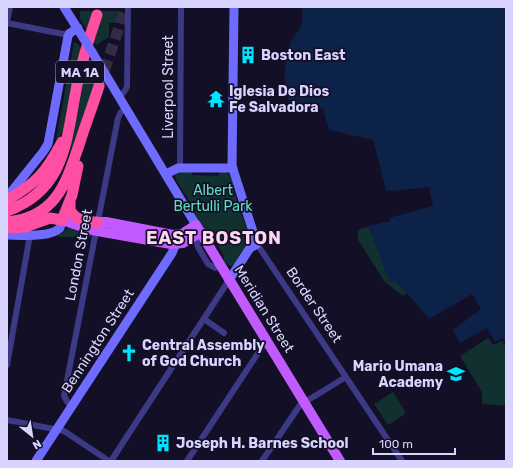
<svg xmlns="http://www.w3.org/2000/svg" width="513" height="468" font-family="Rubik,sans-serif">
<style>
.green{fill:#12302f}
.water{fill:#0c2248}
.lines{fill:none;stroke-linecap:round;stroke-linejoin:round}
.highway-tunnel{stroke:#312d47;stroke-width:11;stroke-dasharray:11 5.5;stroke-linecap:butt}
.street{stroke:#3d3a85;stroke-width:6}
.secondary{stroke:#6f6bff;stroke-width:9}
.primary{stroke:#c25bff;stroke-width:10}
.highway{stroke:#ff4fa3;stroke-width:11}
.secondary-bridge{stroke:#6f6bff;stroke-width:9}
.labels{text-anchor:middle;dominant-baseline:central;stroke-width:3.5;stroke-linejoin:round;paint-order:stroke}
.shield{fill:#130f26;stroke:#9e99be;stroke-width:1}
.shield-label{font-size:13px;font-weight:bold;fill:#d9d4ff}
.poi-label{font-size:14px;font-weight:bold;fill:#d9d4ff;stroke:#130f26;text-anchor:start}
.street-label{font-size:14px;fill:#d9d4ff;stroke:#130f26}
.park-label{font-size:14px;fill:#5fe0c0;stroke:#130f26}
.district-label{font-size:18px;font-weight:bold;letter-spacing:1px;fill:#ffd6f0;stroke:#130f26}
</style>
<rect width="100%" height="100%" fill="#130f26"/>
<path class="green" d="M 80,11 L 122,11 L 121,23 L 109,23 L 109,37 L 96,45 L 80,19 Z
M 74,42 L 78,44 L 82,51 L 66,125 L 55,145 Z
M 87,60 L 104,88 L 103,88 L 72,153 L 70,152 L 74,121 Z
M 192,171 L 192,175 L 219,176 L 220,171 L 226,172 C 232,176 234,185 234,192 L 251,241 L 235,265 C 230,267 227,265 224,261 C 225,244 195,226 195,209 C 191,202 175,181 175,175 L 177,172 Z
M 69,227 L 92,233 L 91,237 L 57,237 Z
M 369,227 L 390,281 L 396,281 L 407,293 L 403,296 L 385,282 L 358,240 L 358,231 L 362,228 Z
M 488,338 L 493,345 L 502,341 L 506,347 L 506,406 L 482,404 L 482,392 L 460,356 Z
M 393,392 L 406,413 L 388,425 L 374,404 Z"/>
<path class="water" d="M 302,7 L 506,7 L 506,343 L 503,338 L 495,342 L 487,328 L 460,343 L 453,330 L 481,309 L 472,294 L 429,319 L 397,281 L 390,282 L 369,226 L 390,221 L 389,218 L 433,206 L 429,187 L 392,191 L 386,190 L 373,140 L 329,130 L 323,109 C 314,107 302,107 293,103 C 279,98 286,55 290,44 C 293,37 301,28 302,23 C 303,18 302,12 302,7 Z"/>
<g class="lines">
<path class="highway-tunnel" d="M 99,86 L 126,7"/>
<path class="street" d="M 7,22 L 10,7
M 7,23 L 63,34 L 71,33
M 119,97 L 124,92 L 127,87 L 128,7
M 180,168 L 181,7
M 201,232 L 197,244 L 198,247 L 208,264 L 215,268 L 220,266
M 257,244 L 402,461
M 204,319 L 224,333
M 7,365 L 30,235
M 72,406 L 68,403 L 64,396 L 118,118 L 121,112 L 126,108
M 7,420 L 64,431 L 109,461
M 111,461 L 229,280
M 187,461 L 262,347 L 268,342
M 262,461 L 300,405 L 346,377"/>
<path class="secondary" d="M 64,7 L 84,39
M 92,52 L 196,225
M 166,174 L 178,168 L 233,168
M 7,197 L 43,152 L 48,144 L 68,36 L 70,33 L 78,28
M 7,235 C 20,235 51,238 60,228 L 62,220
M 229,280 L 250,248 L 257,244 L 232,166 L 234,7
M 36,461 L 172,253 L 175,246 L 176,238"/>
<path class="primary" d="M 62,220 L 92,230 L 171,244 L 183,243 L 201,232
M 97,222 L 106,222 L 173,235 L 182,234 L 196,225 L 340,461"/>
<path class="highway" d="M 7,200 C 37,183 46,172 62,142
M 70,201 L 70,210 C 76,221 86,222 97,222
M 7,211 C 67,189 66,139 77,85 C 82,61 89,38 97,15
M 7,222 C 57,217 66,183 80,142 C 86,123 93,105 99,86
M 7,228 L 25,227 L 50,218 L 62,220 L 72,195 L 78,166"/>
<path class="secondary-bridge" d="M 84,39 L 92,52"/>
</g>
<defs>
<g id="building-bare" transform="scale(1.38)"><path d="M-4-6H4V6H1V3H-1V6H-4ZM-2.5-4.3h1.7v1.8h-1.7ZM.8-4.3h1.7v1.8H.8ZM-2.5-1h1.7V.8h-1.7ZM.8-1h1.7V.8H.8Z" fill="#00e5ff" stroke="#130f26" stroke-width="2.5" paint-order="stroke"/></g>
<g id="temple-bare" transform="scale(1.38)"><path d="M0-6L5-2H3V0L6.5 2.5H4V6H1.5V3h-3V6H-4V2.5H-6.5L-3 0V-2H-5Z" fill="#00e5ff" stroke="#130f26" stroke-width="2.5" paint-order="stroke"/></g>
<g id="church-bare" transform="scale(1.38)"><path d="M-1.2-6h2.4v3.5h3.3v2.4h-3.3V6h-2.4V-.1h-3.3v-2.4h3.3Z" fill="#00e5ff" stroke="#130f26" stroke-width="2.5" paint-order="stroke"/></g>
<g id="school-bare" transform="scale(1.38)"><path d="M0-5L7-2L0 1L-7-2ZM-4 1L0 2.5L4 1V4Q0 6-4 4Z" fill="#00e5ff" stroke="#130f26" stroke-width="2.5" paint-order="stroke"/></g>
</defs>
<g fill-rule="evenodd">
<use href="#building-bare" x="248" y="55"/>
<use href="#temple-bare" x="216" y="99"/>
<use href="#church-bare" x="129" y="353"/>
<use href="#school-bare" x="456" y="374"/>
<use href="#building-bare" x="163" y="443"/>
</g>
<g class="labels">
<rect class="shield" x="56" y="61" width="48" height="22" rx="3"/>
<g class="shield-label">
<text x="80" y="72">MA 1A</text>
</g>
<g class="poi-label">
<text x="261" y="55">Boston East</text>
<text x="229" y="91">Iglesia De Dios<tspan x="229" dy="16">Fe Salvadora</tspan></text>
<text x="142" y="345">Central Assembly<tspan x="142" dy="16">of God Church</tspan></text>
<text x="443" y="366" text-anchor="end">Mario Umana<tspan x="443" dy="16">Academy</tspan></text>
<text x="176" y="443">Joseph H. Barnes School</text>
</g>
<g class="street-label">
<text transform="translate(168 87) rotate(-90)">Liverpool Street</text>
<text transform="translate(79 255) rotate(-79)">London Street</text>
<text transform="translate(314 305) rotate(56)">Border Street</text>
<text transform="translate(264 309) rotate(58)">Meridian Street</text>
<text transform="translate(98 341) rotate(-57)">Bennington Street</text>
</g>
<g class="park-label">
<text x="213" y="190">Albert<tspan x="213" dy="16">Bertulli Park</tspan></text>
</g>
<g class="district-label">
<text x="214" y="238">EAST BOSTON</text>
</g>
</g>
<rect width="513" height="468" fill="none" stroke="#d9d4ff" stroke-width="16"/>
<g transform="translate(32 436) rotate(150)" stroke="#130f26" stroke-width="3" paint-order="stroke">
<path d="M0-3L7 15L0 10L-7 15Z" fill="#d9d4ff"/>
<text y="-6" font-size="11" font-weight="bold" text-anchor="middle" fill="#d9d4ff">N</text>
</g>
<path d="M373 448v6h82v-6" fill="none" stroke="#d9d4ff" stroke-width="2"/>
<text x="379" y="448" font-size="12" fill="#d9d4ff" stroke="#130f26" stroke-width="3" paint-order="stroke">100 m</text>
</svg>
